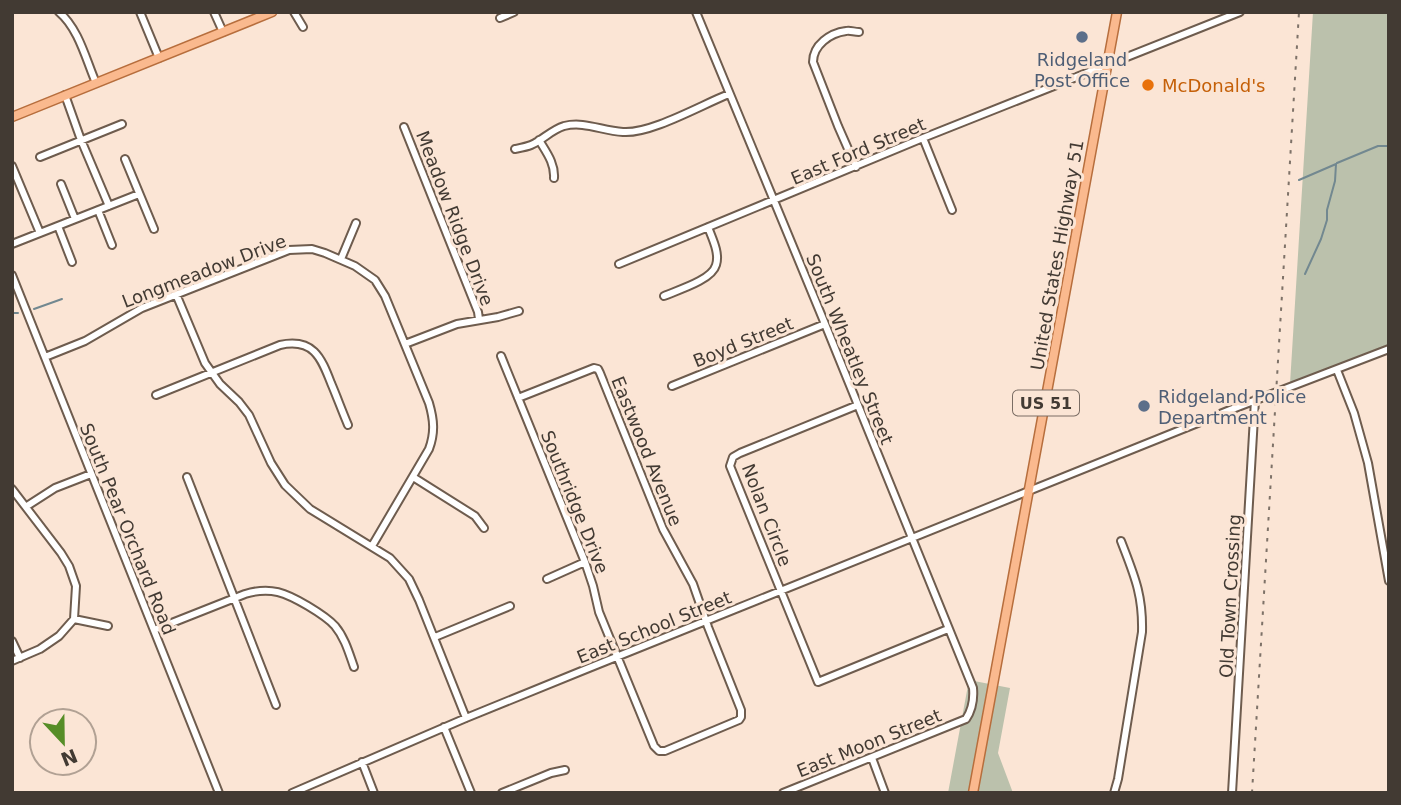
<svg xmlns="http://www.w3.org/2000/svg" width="1401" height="805" font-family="'DejaVu Sans',sans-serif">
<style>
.green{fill:#bbc1ac}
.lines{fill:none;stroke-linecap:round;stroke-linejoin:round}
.stream{stroke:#728890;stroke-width:2}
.minor-casing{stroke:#6e5c4e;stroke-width:10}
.major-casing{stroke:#b76e3d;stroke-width:11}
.minor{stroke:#fff;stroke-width:6}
.major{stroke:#fab98e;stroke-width:8}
.rail{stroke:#7e7268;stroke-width:2;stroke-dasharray:3.5 7;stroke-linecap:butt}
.service-dot{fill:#5c6f8a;stroke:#fbe5d5;stroke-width:2.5}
.food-dot{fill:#e8710a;stroke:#fbe5d5;stroke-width:2.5}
.labels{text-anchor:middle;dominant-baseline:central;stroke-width:6;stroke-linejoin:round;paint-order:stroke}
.shield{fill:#fbe5d5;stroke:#7a6d64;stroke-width:2}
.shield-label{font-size:16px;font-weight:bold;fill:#423a33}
.service-label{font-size:18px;fill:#4e5e75;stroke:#fbe5d5}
.food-label{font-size:18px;fill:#c56008;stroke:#fbe5d5;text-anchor:start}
.street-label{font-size:18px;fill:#423a33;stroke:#fbe5d5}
</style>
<rect width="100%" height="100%" fill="#fbe5d5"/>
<path class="green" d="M 1313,12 L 1389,12 L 1389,344 L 1290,384 Z
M 969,680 L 1010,688 L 998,753 L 1013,793 L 948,793 Z"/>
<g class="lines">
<path class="stream" d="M 1337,163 L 1378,146 L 1389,146
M 1299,180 L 1336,164 L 1335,181 L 1327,210 L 1327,220 L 1321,239 L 1305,274
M 34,309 L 62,299
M 12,313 L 18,313"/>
<g class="minor-casing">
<path id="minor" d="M 59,12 C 79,29 86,60 96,83
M 140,12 L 159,58
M 214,12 L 223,32
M 294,12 L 303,27
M 696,12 L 825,324 L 973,688 C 974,699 972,710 966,719 L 783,793
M 500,18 L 514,12
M 65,95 L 81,140 L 109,206
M 404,127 L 478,312 L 479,319
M 923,138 L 952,210
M 539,140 C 546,152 555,163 554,178
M 515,149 C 520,148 526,147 531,145 C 543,140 551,130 564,126 C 585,121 602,131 623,132 C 651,134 701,105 729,94
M 40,157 L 122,124
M 125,159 L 154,229
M 12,166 L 40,233
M 856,167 L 838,126 L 813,62 C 813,45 830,33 846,31 C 850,30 854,32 859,32
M 61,184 L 75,219
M 98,210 L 112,245
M 58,226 L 72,262
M 12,244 L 139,194
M 341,259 L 356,223
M 619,264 L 923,138 L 1240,12
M 12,275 L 219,793
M 176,294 L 205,363 L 220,384 L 239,402 L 249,415 L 271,463 L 285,485 L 310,509 L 390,558 L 409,579 L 419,600 L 466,718
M 664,296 C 678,290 712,280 716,265 C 720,253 712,238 708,227
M 405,344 L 457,324 L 498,317 L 519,311
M 501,356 L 585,562 L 593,586 L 599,612 L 654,746 L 659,751 L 665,751 L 739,720 L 741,717 L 741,710 L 708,627 L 693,584 L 663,529 L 600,373 L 598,369 L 594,368 L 518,398
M 45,357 L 85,341 L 142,308 L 289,250 L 312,249 L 325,253 L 355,266 L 375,280 L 385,296 L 429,403 C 434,420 435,433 429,449 L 372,546
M 1337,370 L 1354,413 L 1368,463 L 1389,581
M 672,386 L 825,324
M 156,395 L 280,345 C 313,338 321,357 331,383 C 337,397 342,411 348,425
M 858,405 L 740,453 L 733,457 L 730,466 L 818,682 L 948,629
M 187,477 L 276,705
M 413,477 L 475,516 L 484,528
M 12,489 L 61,553 L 69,566 L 76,586 L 74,619 L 59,636 L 40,649 L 12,661
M 27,506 L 55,488 L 91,474
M 547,579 L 585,562
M 74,619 L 108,626
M 154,630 L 245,594 C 271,586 286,593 308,606 C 318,612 328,618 335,626 C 345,638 349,653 354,667
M 435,637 L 510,606
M 12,641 L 20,658
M 444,727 L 471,793
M 872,758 L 885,793
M 362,762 L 374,793
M 292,793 L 466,718 L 584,670 L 1230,410 L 1389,349
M 502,793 L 551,773 L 565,770
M 1114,793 L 1118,779 L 1142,632 C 1143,594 1134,575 1121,541
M 1232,793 L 1255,400"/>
</g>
<g class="major-casing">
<path id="major" d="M 12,117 L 272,12
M 973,793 L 1117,12"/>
</g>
<use href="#minor" class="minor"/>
<use href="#major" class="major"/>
<path class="rail" d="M 1252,793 L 1299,12"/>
</g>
<g class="service-dot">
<circle cx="1082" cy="37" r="7"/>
<circle cx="1144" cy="406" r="7"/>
</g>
<circle class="food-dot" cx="1148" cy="85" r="7"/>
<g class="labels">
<rect class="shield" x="1013" y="390.5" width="66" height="25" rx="5"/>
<g class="shield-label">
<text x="1046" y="403">US 51</text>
</g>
<g class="service-label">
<text x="1082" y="59">Ridgeland<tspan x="1082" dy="21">Post Office</tspan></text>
<text x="1158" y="396" text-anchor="start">Ridgeland Police<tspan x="1158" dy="21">Department</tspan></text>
</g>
<g class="food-label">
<text x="1162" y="85">McDonald's</text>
</g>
<g class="street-label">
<text transform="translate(858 151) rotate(-23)">East Ford Street</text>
<text transform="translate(455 218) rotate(69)">Meadow Ridge Drive</text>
<text transform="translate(1057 255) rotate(-80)">United States Highway 51</text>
<text transform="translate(204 271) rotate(-21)">Longmeadow Drive</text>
<text transform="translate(743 342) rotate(-22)">Boyd Street</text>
<text transform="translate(850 349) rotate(68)">South Wheatley Street</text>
<text transform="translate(647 451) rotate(68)">Eastwood Avenue</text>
<text transform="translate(575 502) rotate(68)">Southridge Drive</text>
<text transform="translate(767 515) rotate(69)">Nolan Circle</text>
<text transform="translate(128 529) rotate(68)">South Pear Orchard Road</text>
<text transform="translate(1230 596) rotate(-87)">Old Town Crossing</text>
<text transform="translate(654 627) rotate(-22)">East School Street</text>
<text transform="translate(869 743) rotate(-22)">East Moon Street</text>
</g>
</g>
<rect width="1401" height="805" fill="none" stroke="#423a33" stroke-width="28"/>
<g transform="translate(63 742) rotate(158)"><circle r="33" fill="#fbe5d5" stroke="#b1a194" stroke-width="2"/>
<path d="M0-5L12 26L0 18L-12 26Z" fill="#568d27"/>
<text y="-10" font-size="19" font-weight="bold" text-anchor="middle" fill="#423a33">N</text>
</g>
</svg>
